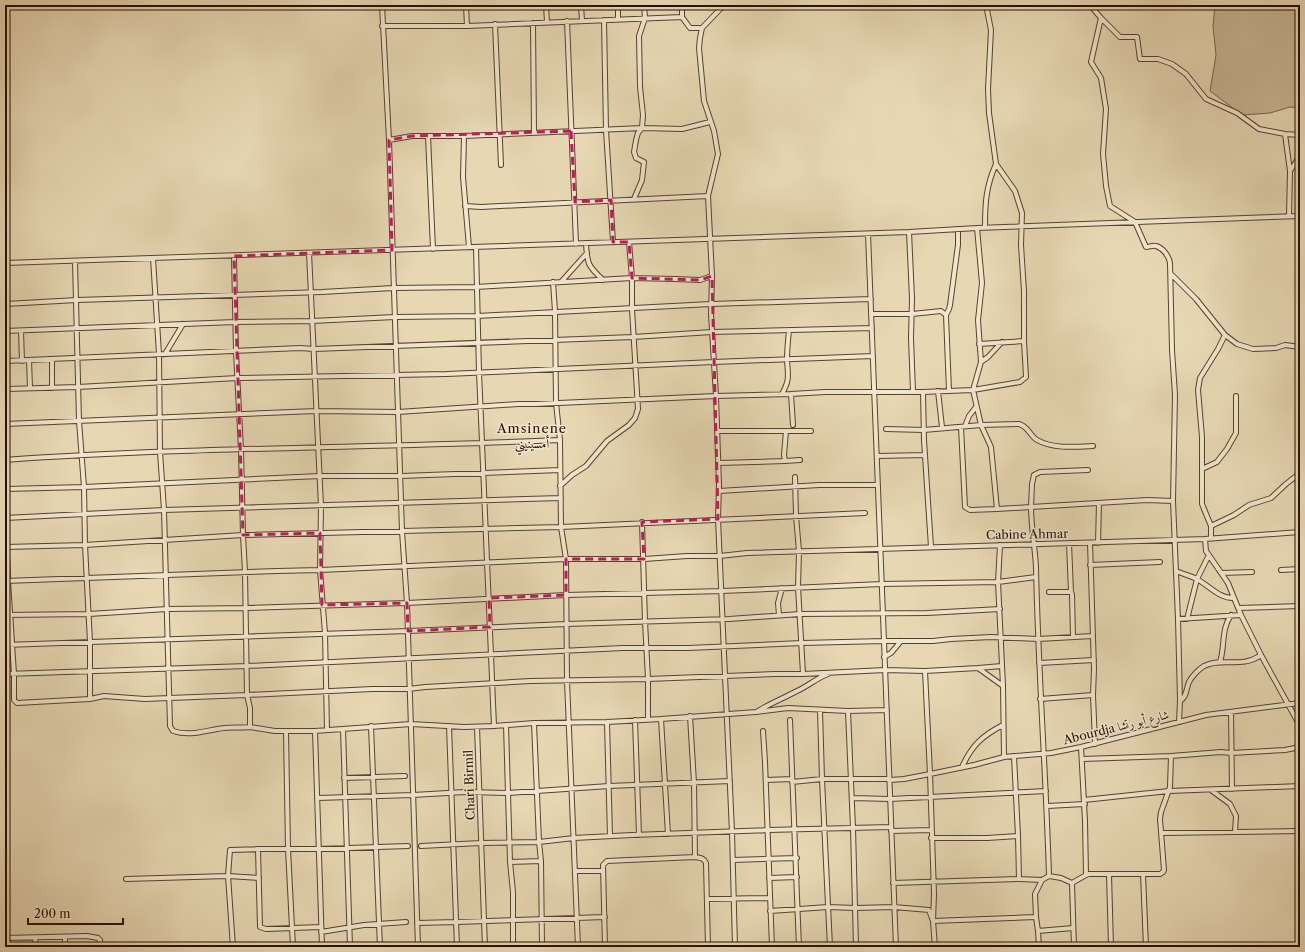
<svg xmlns="http://www.w3.org/2000/svg" width="1305" height="952" font-family="'Libre Caslon Text',Amiri,serif">
<style>
.green{fill:#c7b695;stroke:#78624a}
.lines{fill:none;stroke-linecap:round;stroke-linejoin:round}
.minor-casing{stroke:#59412d;stroke-width:6}
.minor{stroke:#efe6ce;stroke-width:4}
.marked{fill:none;stroke:#c2185b;stroke-width:3;stroke-dasharray:8 5;stroke-linejoin:round}
.labels{text-anchor:middle;dominant-baseline:central;stroke-width:3;stroke-linejoin:round;paint-order:stroke}
.street-label{font-size:12px;fill:#2a0f00;stroke:#efe6ce}
.neighbourhood-label{font-size:13px;letter-spacing:1px;fill:#2a0f00;stroke:#efe6ce}
</style>
<rect width="100%" height="100%" fill="#e7d8b4"/>
<filter id="stains"><feTurbulence type="fractalNoise" baseFrequency=".005" numOctaves="4"/><feColorMatrix values="0 0 0 0 .2 0 0 0 0 .09 0 0 0 0 .02 0 0 0 .5 -.17"/></filter>
<radialGradient id="worn" r=".72"><stop offset=".6" stop-color="#630" stop-opacity="0"/><stop offset="1" stop-color="#630" stop-opacity=".3"/></radialGradient>
<path class="green" d="M 1215,5 L 1300,5 L 1300,108 L 1290,107 L 1270,113 L 1242,115 L 1210,91 L 1216,55 L 1213,26 Z"/>
<g class="lines">
<g class="minor-casing">
<path id="minor" d="M 382,5 L 389,140 L 402,531 L 407,603 L 418,947
M 466,5 L 467,26
M 546,5 L 547,22
M 581,5 L 582,21
M 618,5 L 618,19
M 682,5 L 682,17 L 690,28 L 702,28
M 724,5 L 702,28 L 700,38 L 699,48 L 704,101 L 714,131 L 718,154 L 708,196 L 712,276 L 711,314 L 716,396 L 719,485 L 718,519 L 732,832 L 735,947
M 1090,5 L 1101,18 L 1120,37 L 1137,37 L 1140,59 L 1158,59 L 1172,64 L 1186,74 L 1206,99 L 1237,113 L 1259,129 L 1285,134 L 1300,135
M 1101,18 L 1091,62 L 1101,78 L 1106,109 L 1103,154 L 1106,186 L 1110,206 L 1135,222 L 1146,247 C 1149,247 1153,245 1156,246 C 1163,248 1169,256 1170,263 L 1172,350 L 1175,395 L 1173,501 L 1178,619 L 1180,701 L 1179,722
M 604,20 L 606,130 L 613,242
M 567,21 L 576,244
M 533,23 L 534,133
M 495,24 L 501,165
M 382,26 L 467,26 L 682,17
M 1285,134 L 1290,171 L 1289,216
M 428,136 L 433,249
M 464,136 L 463,177 L 469,247
M 389,140 L 412,136 L 464,136 L 642,128 L 682,129 L 710,122
M 1290,171 L 1300,156
M 634,199 L 642,180 L 644,162 L 636,158 L 634,152 L 636,140 L 638,133 L 642,128 L 643,115 L 640,87 L 639,36 L 645,18 L 644,5
M 465,206 L 481,207 L 708,196
M 985,227 C 985,203 986,186 996,164
M 977,228 L 982,283 L 978,320 L 981,362 L 973,390 L 981,425 L 991,447 L 997,509 L 1031,507 C 1031,527 1035,547 1036,567 C 1038,670 1046,773 1049,876
M 909,232 L 912,298 L 911,338 L 913,392
M 868,234 L 896,947
M 586,243 C 587,264 588,266 603,280
M 476,247 L 479,372 L 494,726
M 309,253 L 321,506 L 320,570 L 325,633 L 327,730
M 234,256 L 236,352 L 241,450 L 243,535 L 245,572 L 247,695 L 250,708 L 250,727 L 275,731 L 315,731 L 411,724 L 464,727 L 494,726 L 534,723 L 607,722 L 661,719 L 756,712 L 788,708 L 848,711 L 887,710
M 153,258 L 159,354 L 160,452 L 164,510 L 170,726 L 173,731 C 191,737 206,730 224,728 C 232,727 241,728 250,727
M 75,261 L 79,421 L 84,487 L 85,545 L 90,642 L 90,699
M 5,263 L 909,232 L 977,228 L 1300,216
M 1171,274 L 1196,299 L 1225,335 L 1237,344 L 1253,349 L 1276,348 L 1285,345 L 1300,347
M 553,282 L 555,311 L 556,403 L 560,440 L 561,527 L 566,559 L 644,559 L 687,556 L 720,556 L 747,553 L 1205,539 L 1300,532
M 561,282 L 587,253
M 5,304 L 77,300 L 322,292 L 393,288 L 476,287 L 632,278 L 675,279 L 700,280 L 712,276
M 871,314 L 912,314 L 941,311 L 946,315 L 949,391
M 946,315 L 949,309 L 950,305 L 958,245 L 958,229
M 5,331 L 235,322 L 312,321 L 395,317 L 477,316 L 711,304 L 871,299
M 21,331 L 22,361
M 979,344 L 1024,341 L 1024,291 L 1021,245 L 1022,213 L 1015,191 L 996,164 L 989,113 L 988,89 L 991,30 L 986,5
M 165,354 L 183,324
M 52,359 L 52,388
M 29,360 L 30,388
M 5,361 L 300,348 L 314,349 L 633,337 L 712,332 L 872,328
M 981,362 L 988,357 L 1002,342
M 5,389 L 78,387 L 237,378 L 447,374 L 714,362 L 873,356
M 938,391 L 942,427
M 923,392 L 924,440 L 931,547
M 782,394 C 790,379 788,377 787,360 C 787,350 788,340 789,331
M 791,394 L 793,425
M 5,424 L 316,411 L 398,412 L 518,404 L 536,404 L 716,396 L 791,394 L 825,392 L 923,392 L 973,390 L 1020,382 L 1026,377 L 1024,341
M 965,426 L 969,416 L 976,407
M 961,427 L 965,507 L 970,510 L 997,509
M 886,429 L 924,430 L 981,425 L 1019,424 C 1028,426 1030,436 1037,440 C 1053,449 1075,447 1093,446
M 717,431 L 811,431
M 877,456 L 925,455
M 5,460 C 190,447 375,448 560,440
M 785,461 L 784,455 L 786,431
M 718,463 L 785,461 L 800,460
M 1202,469 L 1217,462 L 1220,458 L 1227,449 L 1236,433 L 1236,396
M 1088,470 L 1040,472 L 1034,475 L 1032,484 L 1031,507 L 1147,500 L 1173,501
M 795,477 L 796,516 L 799,551 L 798,587 L 803,674
M 560,486 L 572,475 L 586,466 L 607,441 L 629,425 L 635,418 L 638,409 L 632,309 L 632,278 L 629,242
M 5,489 L 84,487 L 319,476 L 401,476 L 560,470
M 719,491 L 819,485 L 878,485
M 5,500 L 8,581 L 14,674 L 14,700 L 17,703 L 90,699 L 104,696 L 145,699 L 169,698 L 247,695 L 372,689 L 409,689 L 425,687 L 530,681 L 648,679 L 775,674 L 803,674 L 885,670 L 925,671 L 930,774 L 934,894 L 933,921 L 935,947
M 5,518 L 164,510 L 561,498
M 642,522 L 645,621 L 648,679 L 648,719
M 1211,526 L 1234,515 L 1249,505 L 1271,498 L 1286,484 L 1300,473
M 1211,538 L 1211,526 L 1204,509 L 1202,504 L 1202,437 L 1198,390 L 1200,378 L 1218,349 L 1225,335
M 1205,539 L 1206,551 L 1228,583 L 1241,615 L 1261,655 L 1300,726
M 1069,543 L 1071,592
M 1090,543 L 1094,669 L 1093,695 L 1095,744
M 1098,543 L 1099,503
M 1000,545 L 998,582 L 1003,686 L 1004,757
M 5,547 L 85,545 L 243,535 L 561,527 L 865,513
M 1090,565 L 1160,562
M 1281,570 L 1300,569
M 1176,571 C 1183,574 1191,576 1197,579 C 1209,586 1220,599 1234,598
M 1221,573 L 1252,572
M 5,581 L 277,571 L 320,570 L 566,559 L 567,681 L 578,947
M 1049,592 L 1071,592 L 1072,594 L 1073,637
M 1238,608 L 1300,606
M 5,615 L 89,614 L 167,609 L 246,608 L 407,603 L 566,595 L 722,591 L 882,584 L 998,582 L 1036,577
M 779,615 L 778,603 L 782,588
M 1178,619 L 1241,615
M 1187,619 L 1197,579 L 1208,557
M 5,645 L 408,631 L 566,624 L 729,619 L 800,614 L 927,613 L 1000,609
M 884,657 L 891,653 L 901,641
M 1220,662 C 1225,647 1221,629 1231,615
M 1039,663 L 1094,660
M 978,668 L 1002,666
M 925,671 L 978,668 L 1003,686
M 5,674 L 247,666 L 623,648 L 688,648 L 802,643 L 884,641 L 933,641 L 951,639 L 991,637 L 1038,639 L 1093,636
M 1040,699 L 1093,695
M 1180,701 C 1187,697 1186,689 1189,682 C 1192,676 1199,669 1204,666 C 1223,657 1241,669 1261,655
M 820,710 L 822,779 L 830,947
M 758,711 C 771,703 784,698 797,691 C 808,686 817,678 828,674
M 848,711 L 853,828 L 856,947
M 1231,712 L 1232,789
M 690,716 L 694,783 L 695,857
M 661,719 L 668,834
M 635,720 L 639,835
M 790,720 L 799,947
M 607,722 L 610,836
M 534,723 L 539,842 L 541,861 L 542,947
M 506,725 L 510,862 L 513,892 L 513,947
M 371,726 L 380,947
M 449,726 L 457,947
M 477,727 L 485,947
M 343,729 L 350,947
M 286,731 L 288,849 L 293,947
M 315,731 L 322,947
M 763,731 L 765,762 L 772,947
M 1081,747 L 1085,821 L 1086,875
M 1014,756 L 1018,836 L 1019,879
M 1171,756 L 1221,752 L 1231,753 L 1285,750 L 1300,747
M 962,767 C 972,745 982,736 1003,725
M 344,778 L 405,776
M 766,780 L 792,779
M 890,780 L 904,779 L 930,774 L 974,765 L 1004,757 L 1051,753 L 1081,747 L 1206,715 L 1300,703
M 792,782 L 822,779 L 889,779
M 1211,790 L 1230,804 L 1236,816 L 1235,832
M 317,798 L 413,795 L 465,792 L 508,793 L 609,786 L 730,781
M 852,798 L 890,799 L 1046,791
M 1084,800 L 1169,791 L 1300,786
M 1047,806 L 1085,804
M 891,831 L 931,830
M 1161,833 L 1300,831
M 931,838 L 987,838 L 1018,836
M 421,846 L 481,843 L 539,842 L 574,838 L 632,835 L 768,830 L 891,827
M 258,849 L 260,927 L 266,929 L 321,927
M 733,860 L 797,858
M 510,862 L 541,861
M 575,871 L 603,871
M 1109,874 L 1111,947
M 1143,874 L 1146,947
M 259,878 L 228,876 L 230,850 L 260,849 L 319,849 L 408,846
M 769,878 L 797,877
M 126,879 L 228,876 L 233,947
M 893,883 L 1019,879 L 1042,880 L 1049,876 L 1061,878 L 1072,883 L 1086,875 L 1089,874 L 1160,874 L 1163,872 L 1164,870 L 1160,819 L 1161,812 L 1170,787 L 1171,756 L 1082,759
M 1072,883 L 1074,947
M 707,899 L 770,898
M 770,911 L 828,907 L 855,908 L 894,907 L 929,910 L 933,921 L 1036,917
M 417,923 L 456,922 L 605,917
M 1038,931 L 1073,928
M 321,932 L 364,925 L 406,922
M 65,937 L 65,947
M 5,938 L 87,936 L 98,938 L 100,940 L 100,947
M 7,938 L 8,947
M 35,938 L 36,947
M 605,947 L 603,865 L 607,861 L 695,857 C 701,858 704,858 706,863 L 708,947
M 1039,947 L 1038,931 L 1036,917 L 1035,894 L 1042,880"/>
</g>
<use href="#minor" class="minor"/>
</g>
<path class="marked" d="M 571,131 L 575,202 L 611,200 L 613,242 L 629,242 L 632,278 L 700,280 L 712,276 L 718,519 L 642,522 L 644,559 L 566,559 L 566,595 L 489,598 L 490,627 L 408,631 L 407,603 L 322,605 L 320,533 L 243,535 L 234,256 L 392,250 L 389,140 L 412,136 Z"/>
<g class="labels">
<g class="street-label">
<text transform="translate(1027 534) rotate(-1)">Cabine Ahmar</text>
<text transform="translate(1116 727) rotate(-14)">Abourdja شارع أبو رتشا</text>
<text transform="translate(469 785) rotate(-92)">Chari Birmil</text>
</g>
<g class="neighbourhood-label">
<text x="532" y="428">Amsinene<tspan x="532" dy="15">أمسينيني</tspan></text>
</g>
</g>
<rect width="1305" height="952" fill="none" stroke="#e7d8b4" stroke-width="20"/>
<rect x="6" y="6" width="1293" height="940" fill="none" stroke="#2a0f00" stroke-width="2"/>
<rect x="10" y="10" width="1285" height="932" fill="none" stroke="#2a0f00"/>
<path d="M28 918v6h95v-6" fill="none" stroke="#2a0f00" stroke-width="2"/>
<text x="34" y="918" font-size="12" fill="#2a0f00" stroke="#efe6ce" stroke-width="3" paint-order="stroke">200 m</text>
<rect width="100%" height="100%" filter="url(#stains)"/>
<rect width="100%" height="100%" fill="url(#worn)"/>
</svg>
